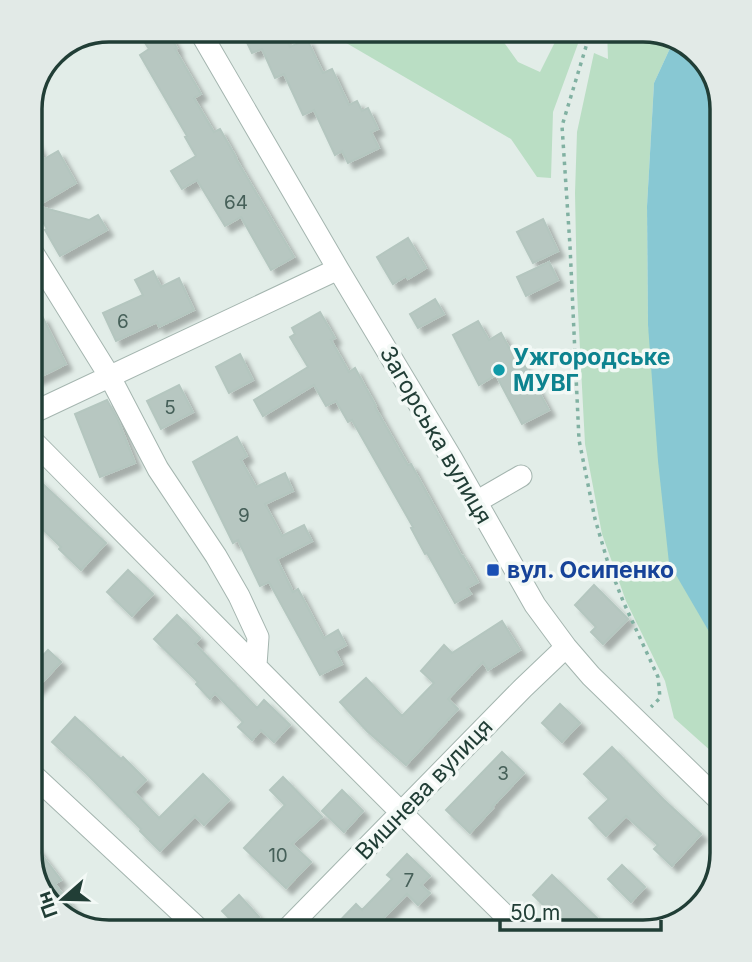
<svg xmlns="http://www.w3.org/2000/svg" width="752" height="962" font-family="Inter,sans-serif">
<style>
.green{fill:#badec4}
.water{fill:#88c8d3}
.building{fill:#b7c7c1;stroke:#b4c6bf;stroke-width:2;filter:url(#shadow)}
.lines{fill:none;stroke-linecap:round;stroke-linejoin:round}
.minor-casing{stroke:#a4b5af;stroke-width:23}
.path{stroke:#81b1a2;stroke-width:3.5;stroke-dasharray:3.5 5;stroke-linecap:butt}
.minor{stroke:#fff;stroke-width:21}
.culture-dot{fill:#0f9aa8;stroke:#f3f9f6;stroke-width:2.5}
.transit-dot{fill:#1a4fb4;stroke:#f3f9f6;stroke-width:2.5}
.labels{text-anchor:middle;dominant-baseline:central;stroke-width:7;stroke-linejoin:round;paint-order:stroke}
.number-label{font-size:19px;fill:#466059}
.culture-label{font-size:23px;font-weight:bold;fill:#0d838f;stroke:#f3f9f6;text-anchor:start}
.street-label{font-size:23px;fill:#213e36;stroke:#f3f9f6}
.transit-label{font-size:23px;font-weight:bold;fill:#164399;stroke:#f3f9f6;text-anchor:start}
.rim{fill:none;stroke:#213e36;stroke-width:3.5}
</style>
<defs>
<filter id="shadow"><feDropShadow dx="6" dy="6" stdDeviation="2" flood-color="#0004"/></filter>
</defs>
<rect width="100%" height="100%" fill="#e2ede8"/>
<path class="green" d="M 324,30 L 495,30 L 518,62 L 540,72 L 561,30 L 583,30 L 553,112 L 551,178 L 537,177 L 511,139 Z
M 607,30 L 648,30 L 672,44 L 654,83 L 647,206 L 648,325 L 711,635 L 722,647 L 722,761 L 674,718 L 665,681 L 626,601 L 602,534 L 585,444 L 577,292 L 575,193 L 577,132 L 594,53 L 608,59 Z"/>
<path class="water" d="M 672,44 L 709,65 L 722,108 L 722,647 L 711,635 L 669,563 L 658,461 L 648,325 L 647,206 L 654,83 Z"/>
<path class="building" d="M 157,30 L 166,30 L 177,48 L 175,49 L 201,94 L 194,98 L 214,132 L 220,129 L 236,157 L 235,157 L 294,257 L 271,270 L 241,217 L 225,226 L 197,180 L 182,189 L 171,171 L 196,156 L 185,137 L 187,136 L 140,55 L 149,49 L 142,38 Z
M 241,30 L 282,30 L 290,47 L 307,39 L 323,73 L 332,69 L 349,105 L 357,101 L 362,111 L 368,108 L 378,129 L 371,132 L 379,148 L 348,163 L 342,151 L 335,155 L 314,110 L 303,115 L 284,74 L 275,78 L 262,49 L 252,53 Z
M 30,132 L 44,159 L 58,151 L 76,183 L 37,206 L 89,220 L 98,215 L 107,230 L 60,256 L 45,230 L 47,229 L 35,207 L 30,210 Z
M 543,219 L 558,251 L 533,263 L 517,232 Z
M 408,238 L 426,268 L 408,279 L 406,276 L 393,284 L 377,257 Z
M 549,262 L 558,280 L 526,296 L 517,277 Z
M 153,271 L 161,287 L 179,278 L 194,310 L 159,327 L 157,322 L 116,341 L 103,313 L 143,295 L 135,280 Z
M 435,299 L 444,314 L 418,328 L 410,314 Z
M 320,312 L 335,338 L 331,340 L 349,372 L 355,368 L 376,406 L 375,407 L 408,465 L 411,464 L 462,557 L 463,556 L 478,582 L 467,588 L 471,594 L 455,603 L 427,553 L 425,554 L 411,528 L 413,527 L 352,420 L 348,422 L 336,401 L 326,406 L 314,385 L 263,416 L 254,400 L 308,367 L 290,337 L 295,334 L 292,328 Z
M 42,316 L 66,364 L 30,382 L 30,322 Z
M 478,321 L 489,340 L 501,333 L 518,364 L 522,361 L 549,410 L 522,424 L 496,375 L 479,385 L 453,335 Z
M 240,354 L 253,380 L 229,393 L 216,367 Z
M 179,385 L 193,412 L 161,429 L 147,401 Z
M 107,400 L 118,420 L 135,463 L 100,477 L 75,414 Z
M 237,437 L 247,456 L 241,460 L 256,487 L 285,473 L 293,491 L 265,504 L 282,536 L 304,525 L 312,541 L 277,559 L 293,592 L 298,589 L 324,638 L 338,630 L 346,645 L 335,651 L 342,664 L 320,675 L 269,582 L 260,586 L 238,540 L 233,543 L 193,462 Z
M 30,472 L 106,543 L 81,570 L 59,549 L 61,547 L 30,517 Z
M 128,570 L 153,594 L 132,616 L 107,592 Z
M 594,585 L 628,619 L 603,644 L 591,632 L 596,627 L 575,605 Z
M 177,615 L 200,638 L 195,644 L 257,708 L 264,700 L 290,725 L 274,742 L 261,730 L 252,740 L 238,727 L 243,722 L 215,693 L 210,699 L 196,684 L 198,682 L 154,639 Z
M 502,621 L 520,650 L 488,670 L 483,662 L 448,699 L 458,709 L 406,765 L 367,731 L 340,702 L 366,678 L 402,716 L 434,683 L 421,671 L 444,645 L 452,653 Z
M 48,650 L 61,662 L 30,696 L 30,670 Z
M 560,704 L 580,723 L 562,742 L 542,723 Z
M 75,717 L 121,759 L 123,757 L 146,780 L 134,792 L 159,818 L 203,774 L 229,800 L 204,825 L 195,816 L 160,851 L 140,831 L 141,829 L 86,773 L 52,742 Z
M 612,747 L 664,800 L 701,834 L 672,866 L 654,849 L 658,845 L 626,816 L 606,836 L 589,818 L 609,799 L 584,774 Z
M 502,752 L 524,773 L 492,807 L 493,808 L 470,833 L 446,810 Z
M 283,777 L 322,817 L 292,844 L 311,862 L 286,888 L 244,848 L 285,805 L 270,790 Z
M 342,790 L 363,811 L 344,832 L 322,811 Z
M 30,839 L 61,880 L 55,884 L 82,919 L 43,897 L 30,853 Z
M 407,854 L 430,876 L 421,885 L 430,893 L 418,905 L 407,894 L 370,932 L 329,932 L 356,904 L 362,910 L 392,879 L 387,875 Z
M 622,865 L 645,887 L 631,902 L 608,879 Z
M 552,875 L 597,918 L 584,932 L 571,932 L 533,895 Z
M 239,895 L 259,917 L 243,932 L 222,911 Z"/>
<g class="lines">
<g class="minor-casing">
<path id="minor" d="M 199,30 L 338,269 L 452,459 L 535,605 L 566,647 L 591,676 L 722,803
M 30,248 L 110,377 L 158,469 L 216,556 L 239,596 L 258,637 L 256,665
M 30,414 L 338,269
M 30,438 C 194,603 356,770 522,932
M 476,502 L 521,476
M 30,772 L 202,932
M 284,932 L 523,688 L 566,647"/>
</g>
<path class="path" d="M 591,30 L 562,126 L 570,246 L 579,440 L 595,519 L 608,563 L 623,601 L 658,677 L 660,698 L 651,707"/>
<use href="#minor" class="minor"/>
</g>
<circle class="culture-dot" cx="499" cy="370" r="7"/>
<rect class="transit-dot" x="486" y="563" width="14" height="14" rx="3.5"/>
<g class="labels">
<g class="number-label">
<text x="236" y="202">64</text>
<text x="123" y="321">6</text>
<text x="170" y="407">5</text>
<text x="244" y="515">9</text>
<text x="503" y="773">3</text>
<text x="278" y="855">10</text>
<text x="409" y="880">7</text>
</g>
<g class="culture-label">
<text x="513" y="357">Ужгородське<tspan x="513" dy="26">МУВГ</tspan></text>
</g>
<g class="street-label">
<text transform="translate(436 435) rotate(60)">Загорська вулиця</text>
<text transform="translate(424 789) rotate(-46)">Вишнева вулиця</text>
</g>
<g class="transit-label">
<text x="507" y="570">вул. Осипенко</text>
</g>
</g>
<path d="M0 0H752V962H0ZM109 42H643A67 67 0 0 1 710 109V853A67 67 0 0 1 643 920H109A67 67 0 0 1 42 853V109A67 67 0 0 1 109 42Z" fill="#e2eae7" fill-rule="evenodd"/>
<path class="rim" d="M109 42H643A67 67 0 0 1 710 109V853A67 67 0 0 1 643 920H109A67 67 0 0 1 42 853V109A67 67 0 0 1 109 42Z"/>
<g transform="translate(63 899) rotate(250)" stroke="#f3f9f6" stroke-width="5" paint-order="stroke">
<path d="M0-5L12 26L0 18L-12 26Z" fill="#213e36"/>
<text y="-10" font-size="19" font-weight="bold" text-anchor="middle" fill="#213e36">Пн</text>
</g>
<path d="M500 920v10h161v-10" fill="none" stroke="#213e36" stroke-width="3.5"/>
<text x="510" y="920" font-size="21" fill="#213e36" stroke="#f3f9f6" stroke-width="5" paint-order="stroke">50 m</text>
</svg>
